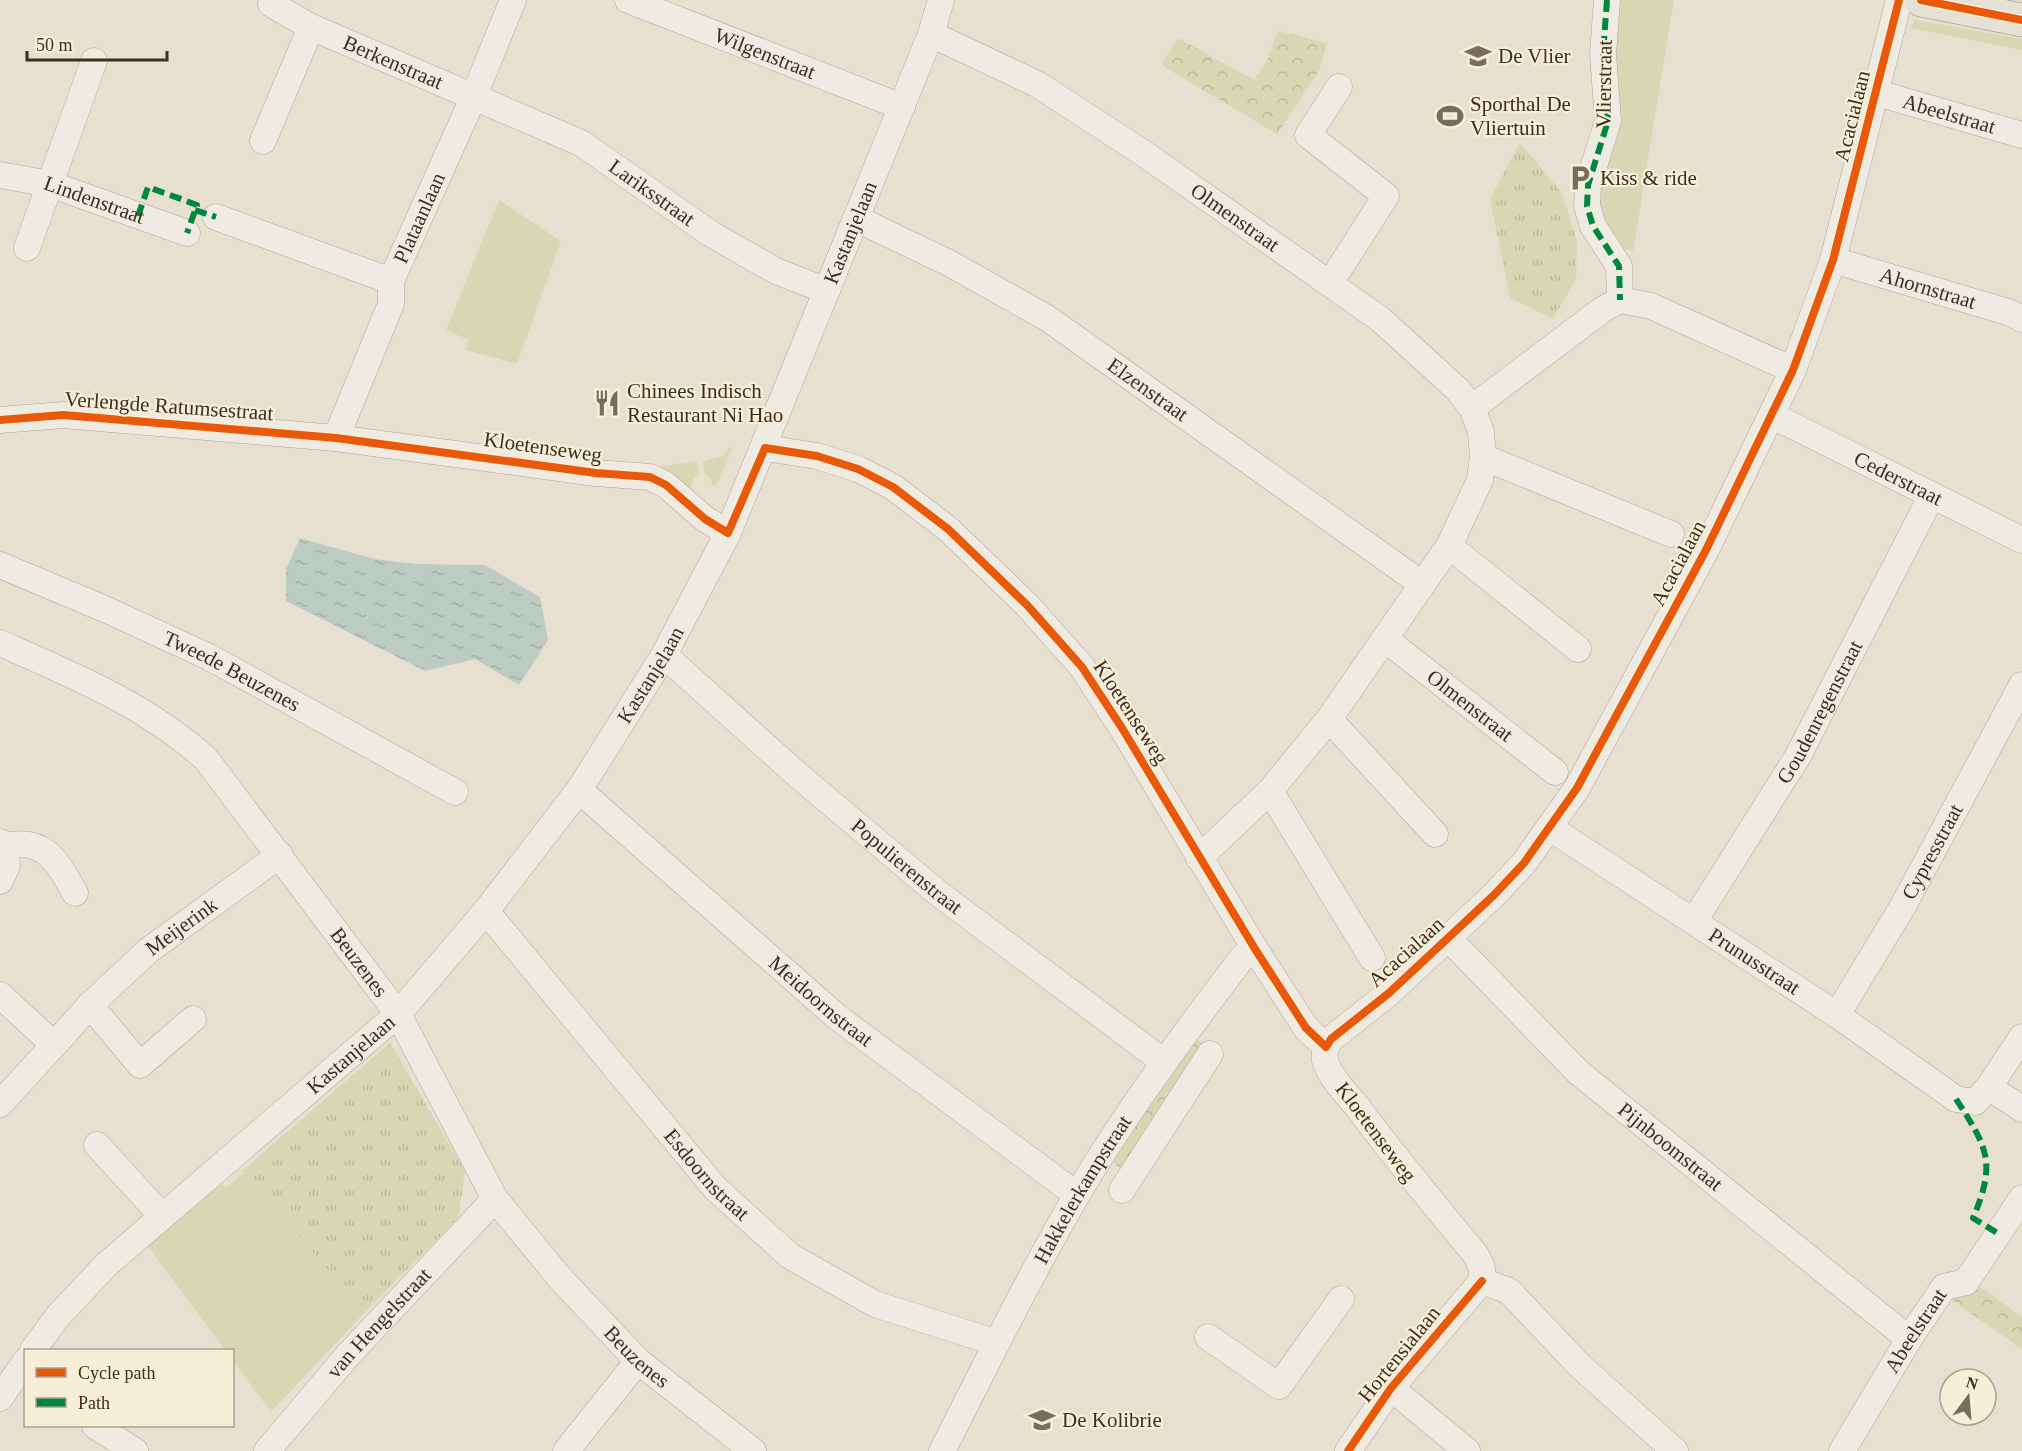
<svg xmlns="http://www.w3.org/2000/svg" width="2022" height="1451" font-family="'Times New Roman',serif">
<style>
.green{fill:#d6d7b3}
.forest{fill:url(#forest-crowns)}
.park{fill:url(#park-tufts)}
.water{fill:url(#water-ripples)}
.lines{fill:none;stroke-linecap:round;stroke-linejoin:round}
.minor-casing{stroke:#ada599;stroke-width:27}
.major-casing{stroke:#928b80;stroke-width:34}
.minor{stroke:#efebe3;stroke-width:26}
.major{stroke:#e6e1d4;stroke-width:33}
.quiet{stroke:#00873e;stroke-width:6;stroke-dasharray:12 6;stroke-linecap:butt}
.cycleway-casing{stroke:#f7eed8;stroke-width:11}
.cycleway{stroke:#e8590c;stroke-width:8}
.labels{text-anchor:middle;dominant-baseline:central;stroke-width:4.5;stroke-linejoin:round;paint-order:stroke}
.street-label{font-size:21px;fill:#3d2e20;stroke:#f7eed8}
.poi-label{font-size:21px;fill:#3d2e20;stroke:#f7eed8;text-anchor:start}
</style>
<defs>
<pattern id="forest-crowns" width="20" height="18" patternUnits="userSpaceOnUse" patternTransform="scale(1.5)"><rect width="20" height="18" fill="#d6d7b3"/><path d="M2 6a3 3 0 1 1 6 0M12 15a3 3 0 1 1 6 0" fill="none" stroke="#b9b99a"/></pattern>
<pattern id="park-tufts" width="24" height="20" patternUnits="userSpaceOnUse" patternTransform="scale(1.5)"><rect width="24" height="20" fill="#d6d7b3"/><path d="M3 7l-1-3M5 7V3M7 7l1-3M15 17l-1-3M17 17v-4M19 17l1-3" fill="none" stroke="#b9b99a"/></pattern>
<pattern id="water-ripples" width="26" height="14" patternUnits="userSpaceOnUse" patternTransform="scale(1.5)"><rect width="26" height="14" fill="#bcccc2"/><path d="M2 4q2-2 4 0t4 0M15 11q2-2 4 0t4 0" fill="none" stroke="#a2b0a6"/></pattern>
</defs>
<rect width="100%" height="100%" fill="#e7e0d1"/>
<path class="green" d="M 1612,0 L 1674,0 L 1633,251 L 1621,248 L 1599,225 L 1592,185 Z
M 1915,20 L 2022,39 L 2022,50 L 1910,28 Z
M 499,200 L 561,241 L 517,364 L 466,350 L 469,340 L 446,330 Z
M 729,447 L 732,448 L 716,486 L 713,486 L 711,479 L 705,474 L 702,461 L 724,456 Z
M 697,461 L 699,475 L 693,479 L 689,494 L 658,472 L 662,466 Z
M 244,1173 L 365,1312 L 271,1412 L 233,1361 L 232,1350 L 225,1350 L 144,1241 L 218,1179 L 225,1188 Z"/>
<path class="forest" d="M 1278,31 L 1327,43 L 1319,71 L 1277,134 L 1161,65 L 1178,38 L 1254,80 L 1267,61 Z
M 1194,1038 L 1205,1045 L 1127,1173 L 1110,1161 Z
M 1975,1283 L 2022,1317 L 2022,1349 L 1949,1298 Z"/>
<path class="park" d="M 1520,143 L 1562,193 L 1577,241 L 1576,279 L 1553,319 L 1510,298 L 1490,199 Z
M 390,1043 L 465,1171 L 458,1218 L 365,1312 L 242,1171 Z"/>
<path class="water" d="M 300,538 L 374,559 L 416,564 L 485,565 L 540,597 L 548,640 L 519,685 L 475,659 L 425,671 L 286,601 L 286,569 Z"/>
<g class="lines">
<g class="minor-casing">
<g id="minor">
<path id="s1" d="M 628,0 L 902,107"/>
<path d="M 1607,0 L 1603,54 L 1608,121 L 1588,185 L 1587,206 L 1593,226 L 1619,266 L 1620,300"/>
<path d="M 271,4 L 311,27"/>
<path id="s2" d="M 931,34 L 1037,84 L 1143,153 L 1380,319 L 1457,389 L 1472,408 L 1481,432 L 1483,457 L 1480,480 L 1449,546 L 1329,719 L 1270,791 L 1199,858"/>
<path id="s3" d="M 1877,93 L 2022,135"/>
<path id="s4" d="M 263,141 L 311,27 L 581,143 L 711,234 L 776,271 L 827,291"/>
<path id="s5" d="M 0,175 L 50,184 L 187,233"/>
<path d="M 216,217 L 391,281"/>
<path id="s6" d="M 857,219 L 949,263 L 1047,318 L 1422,584"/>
<path d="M 27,248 L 94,61"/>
<path id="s7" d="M 1833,260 L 2011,313 L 2022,319"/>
<path d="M 1330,283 L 1386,196 L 1308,135 L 1339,87"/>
<path d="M 1472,408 L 1602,310 L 1620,300 L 1651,306 L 1793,370"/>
<path id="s8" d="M 1773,416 L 2022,540"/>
<path d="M 0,420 L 63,415 L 336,438 L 596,473 L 650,477 L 666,485 L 705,519 L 728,533"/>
<path id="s9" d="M 336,438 L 391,304 L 391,281 L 474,96 L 513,0"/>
<path d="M 765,448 L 817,456 L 858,469 L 893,487 L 948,529 L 1027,605 L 1082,667 L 1122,728 L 1255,949 L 1306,1028 L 1326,1047"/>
<path d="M 1483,457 L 1671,534"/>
<path d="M 1449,546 L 1578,649"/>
<path id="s10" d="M 0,565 L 107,610 L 209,657 L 455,792"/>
<path id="s11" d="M 1385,639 L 1555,772"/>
<path id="s12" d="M 0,643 C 73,675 146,705 206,759 L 398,1014 L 495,1199 L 559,1277 L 638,1361 L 753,1451"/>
<path id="s13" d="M 664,655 L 800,777 L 939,894 L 1164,1062"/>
<path d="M 1329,719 L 1435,834"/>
<path id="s14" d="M 579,790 L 837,1017 L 1077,1195"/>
<path d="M 1270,791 L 1372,958"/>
<path id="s15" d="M 1550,828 L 1837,1015 L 1956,1099 L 1975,1102 L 1989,1087 L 2022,1037"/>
<path d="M 0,842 L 5,846 L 7,866 L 0,881"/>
<path d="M 5,846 C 46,837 57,862 75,893"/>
<path id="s16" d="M 486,911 L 715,1188 L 790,1256 L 875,1304 L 997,1343"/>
<path id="s17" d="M 1694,921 L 1798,756 L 1932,495"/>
<path id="s18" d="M 1449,939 L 1578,1072 L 1909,1339"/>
<path id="s19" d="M 0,995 L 54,1045 L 90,1005 L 149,950 L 280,855"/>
<path d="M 90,1005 L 140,1065 L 193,1019"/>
<path id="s20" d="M 1837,1015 L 1903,906 L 2022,685"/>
<path d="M 1989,1087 L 2022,1109"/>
<path d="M 0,1104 L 54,1045"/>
<path d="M 97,1145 L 161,1215"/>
<path d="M 1122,1190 L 1210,1054"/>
<path d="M 1482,1281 L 1482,1268 L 1476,1255 C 1436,1207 1396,1159 1359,1109 C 1348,1095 1330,1078 1325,1060 C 1323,1052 1327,1045 1331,1039 L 1389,993 L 1494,895 L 1524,863 L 1577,788 L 1706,550 L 1793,370 L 1833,260 L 1899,0"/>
<path d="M 1482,1281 L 1509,1291 L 1580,1366 L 1675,1451"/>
<path d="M 1208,1337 L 1279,1386 L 1341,1299"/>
<path id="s21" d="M 33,1350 L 59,1315 L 107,1264 L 398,1014 L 486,911 L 579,790 L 664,655 L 728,533 L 931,34 L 941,0"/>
<path d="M 1391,1388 L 1467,1451"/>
<path d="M 0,1398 L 26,1361"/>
<path d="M 95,1426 L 135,1451"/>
<path id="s22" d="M 267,1451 L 348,1355 L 495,1199"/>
<path d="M 566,1451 L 638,1361"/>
<path id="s23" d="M 942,1451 C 986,1365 1029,1277 1078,1193 C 1127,1111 1184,1034 1242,958 L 1255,949"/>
<path d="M 1348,1451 L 1391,1388 L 1482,1281"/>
<path id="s24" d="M 1842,1451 L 1909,1339 L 1944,1287 L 1966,1282 L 2022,1198"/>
</g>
</g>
<g class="major-casing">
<path id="major" d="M 1921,0 L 2022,20"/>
</g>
<use href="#minor" class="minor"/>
<use href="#major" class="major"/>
<path class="quiet" d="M 1607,0 L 1603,54 L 1608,121 L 1588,185 L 1587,206 L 1593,226 L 1619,266 L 1620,300
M 195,210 L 216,217
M 138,216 L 148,187 L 197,205 L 187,233
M 1956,1099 C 1987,1147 1997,1162 1973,1218 L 1999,1234"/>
<g class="cycleway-casing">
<path id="cycleway" d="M 1921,0 L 2022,20
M 0,420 L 63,415 L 336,438 L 596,473 L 650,477 L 666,485 L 705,519 L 728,533 L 765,448 L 817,456 L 858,469 L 893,487 L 948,529 L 1027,605 L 1082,667 L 1122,728 L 1255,949 L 1306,1028 L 1326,1047 L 1331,1039 L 1389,993 L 1494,895 L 1524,863 L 1577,788 L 1706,550 L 1793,370 L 1833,260 L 1899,0
M 1348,1451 L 1391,1388 L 1482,1281"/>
</g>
<use href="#cycleway" class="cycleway"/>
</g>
<defs>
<g id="school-bare" transform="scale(2.07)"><path d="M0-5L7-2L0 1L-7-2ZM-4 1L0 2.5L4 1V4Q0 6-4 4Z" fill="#786c5e" stroke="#f7eed8" stroke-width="2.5" paint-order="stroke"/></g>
<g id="stadium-bare" transform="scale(2.07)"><path d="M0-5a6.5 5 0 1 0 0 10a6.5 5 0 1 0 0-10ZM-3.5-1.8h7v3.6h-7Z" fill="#786c5e" stroke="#f7eed8" stroke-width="2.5" paint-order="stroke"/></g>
<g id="parking-bare" transform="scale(2.07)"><path d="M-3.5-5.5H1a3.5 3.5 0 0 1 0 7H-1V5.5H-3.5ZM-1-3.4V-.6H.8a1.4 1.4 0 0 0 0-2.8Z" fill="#786c5e" stroke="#f7eed8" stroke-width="2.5" paint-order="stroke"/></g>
<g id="restaurant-bare" transform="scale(2.07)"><path d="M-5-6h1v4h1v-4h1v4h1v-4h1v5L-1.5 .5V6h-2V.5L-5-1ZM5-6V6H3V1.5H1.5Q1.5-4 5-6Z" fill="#786c5e" stroke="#f7eed8" stroke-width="2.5" paint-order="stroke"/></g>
</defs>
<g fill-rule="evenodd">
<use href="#school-bare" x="1478" y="56"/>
<use href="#stadium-bare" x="1450" y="116"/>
<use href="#parking-bare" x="1580" y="178"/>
<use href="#restaurant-bare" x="607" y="403"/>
<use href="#school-bare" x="1042" y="1420"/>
</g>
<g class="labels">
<g class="street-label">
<text stroke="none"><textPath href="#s1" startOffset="147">Wilgenstraat</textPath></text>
<text stroke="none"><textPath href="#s4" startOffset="213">Berkenstraat</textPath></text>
<text transform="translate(1604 84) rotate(-89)">Vlierstraat</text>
<text stroke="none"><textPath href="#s3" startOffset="75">Abeelstraat</textPath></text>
<text transform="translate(1852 116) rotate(-76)">Acacialaan</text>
<text stroke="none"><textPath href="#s4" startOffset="504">Lariksstraat</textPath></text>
<text stroke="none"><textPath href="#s5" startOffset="98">Lindenstraat</textPath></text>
<text stroke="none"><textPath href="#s2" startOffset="356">Olmenstraat</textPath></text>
<text stroke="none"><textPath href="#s9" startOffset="237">Plataanlaan</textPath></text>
<text stroke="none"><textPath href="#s21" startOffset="1407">Kastanjelaan</textPath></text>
<text stroke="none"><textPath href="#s7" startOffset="99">Ahornstraat</textPath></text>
<text stroke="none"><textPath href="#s6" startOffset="338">Elzenstraat</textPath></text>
<text transform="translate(169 406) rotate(4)">Verlengde Ratumsestraat</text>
<text transform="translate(543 447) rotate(8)">Kloetenseweg</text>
<text stroke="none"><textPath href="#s8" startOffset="140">Cederstraat</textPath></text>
<text transform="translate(1678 563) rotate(-62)">Acacialaan</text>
<text stroke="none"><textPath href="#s10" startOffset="255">Tweede Beuzenes</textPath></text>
<text stroke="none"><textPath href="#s21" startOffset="921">Kastanjelaan</textPath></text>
<text stroke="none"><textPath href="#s11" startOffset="108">Olmenstraat</textPath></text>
<text transform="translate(1131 712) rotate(57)">Kloetenseweg</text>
<text stroke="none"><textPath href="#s17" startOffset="244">Goudenregenstraat</textPath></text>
<text stroke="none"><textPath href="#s20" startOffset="189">Cypresstraat</textPath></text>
<text stroke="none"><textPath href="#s13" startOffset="322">Populierenstraat</textPath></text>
<text stroke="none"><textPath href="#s19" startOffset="248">Meijerink</textPath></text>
<text transform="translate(1406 952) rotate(-42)">Acacialaan</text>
<text stroke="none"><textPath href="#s15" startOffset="244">Prunusstraat</textPath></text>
<text stroke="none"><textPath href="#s12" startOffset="492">Beuzenes</textPath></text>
<text stroke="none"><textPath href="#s14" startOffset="321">Meidoornstraat</textPath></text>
<text stroke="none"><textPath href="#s21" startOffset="435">Kastanjelaan</textPath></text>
<text transform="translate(1376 1132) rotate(53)">Kloetenseweg</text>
<text stroke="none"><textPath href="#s18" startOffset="304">Pijnboomstraat</textPath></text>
<text stroke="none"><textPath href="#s16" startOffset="344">Esdoornstraat</textPath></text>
<text stroke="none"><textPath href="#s23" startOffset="297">Hakkelerkampstraat</textPath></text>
<text stroke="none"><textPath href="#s22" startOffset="170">van Hengelstraat</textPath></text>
<text stroke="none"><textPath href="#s24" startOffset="141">Abeelstraat</textPath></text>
<text transform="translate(1399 1354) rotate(-51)">Hortensialaan</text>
<text stroke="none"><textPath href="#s12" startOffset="978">Beuzenes</textPath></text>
</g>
<g class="poi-label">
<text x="1498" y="56">De Vlier</text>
<text x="1470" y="104">Sporthal De<tspan x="1470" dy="24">Vliertuin</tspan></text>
<text x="1600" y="178">Kiss &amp; ride</text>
<text x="627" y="391">Chinees Indisch<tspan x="627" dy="24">Restaurant Ni Hao</tspan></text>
<text x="1062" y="1420">De Kolibrie</text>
</g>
</g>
<rect x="24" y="1349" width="210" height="78" fill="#f7eed8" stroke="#ada18e" stroke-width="1.5"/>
<rect x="36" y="1368" width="30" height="9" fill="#e8590c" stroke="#ada18e" stroke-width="1.5"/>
<text x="78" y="1379" font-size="18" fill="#3d2e20">Cycle path</text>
<rect x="36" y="1398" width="30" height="9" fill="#00873e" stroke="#ada18e" stroke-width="1.5"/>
<text x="78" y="1409" font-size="18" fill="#3d2e20">Path</text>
<g transform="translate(1968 1397) rotate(16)"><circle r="28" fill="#f7eed8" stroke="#ada18e" stroke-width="1.5"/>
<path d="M0-4.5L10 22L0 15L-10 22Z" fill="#786c5e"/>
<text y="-9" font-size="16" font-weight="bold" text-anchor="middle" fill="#3d2e20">N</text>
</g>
<path d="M27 51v9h140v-9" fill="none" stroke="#3d2e20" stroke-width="3"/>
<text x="36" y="51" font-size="18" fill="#3d2e20" stroke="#f7eed8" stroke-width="4.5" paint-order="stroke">50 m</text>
</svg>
